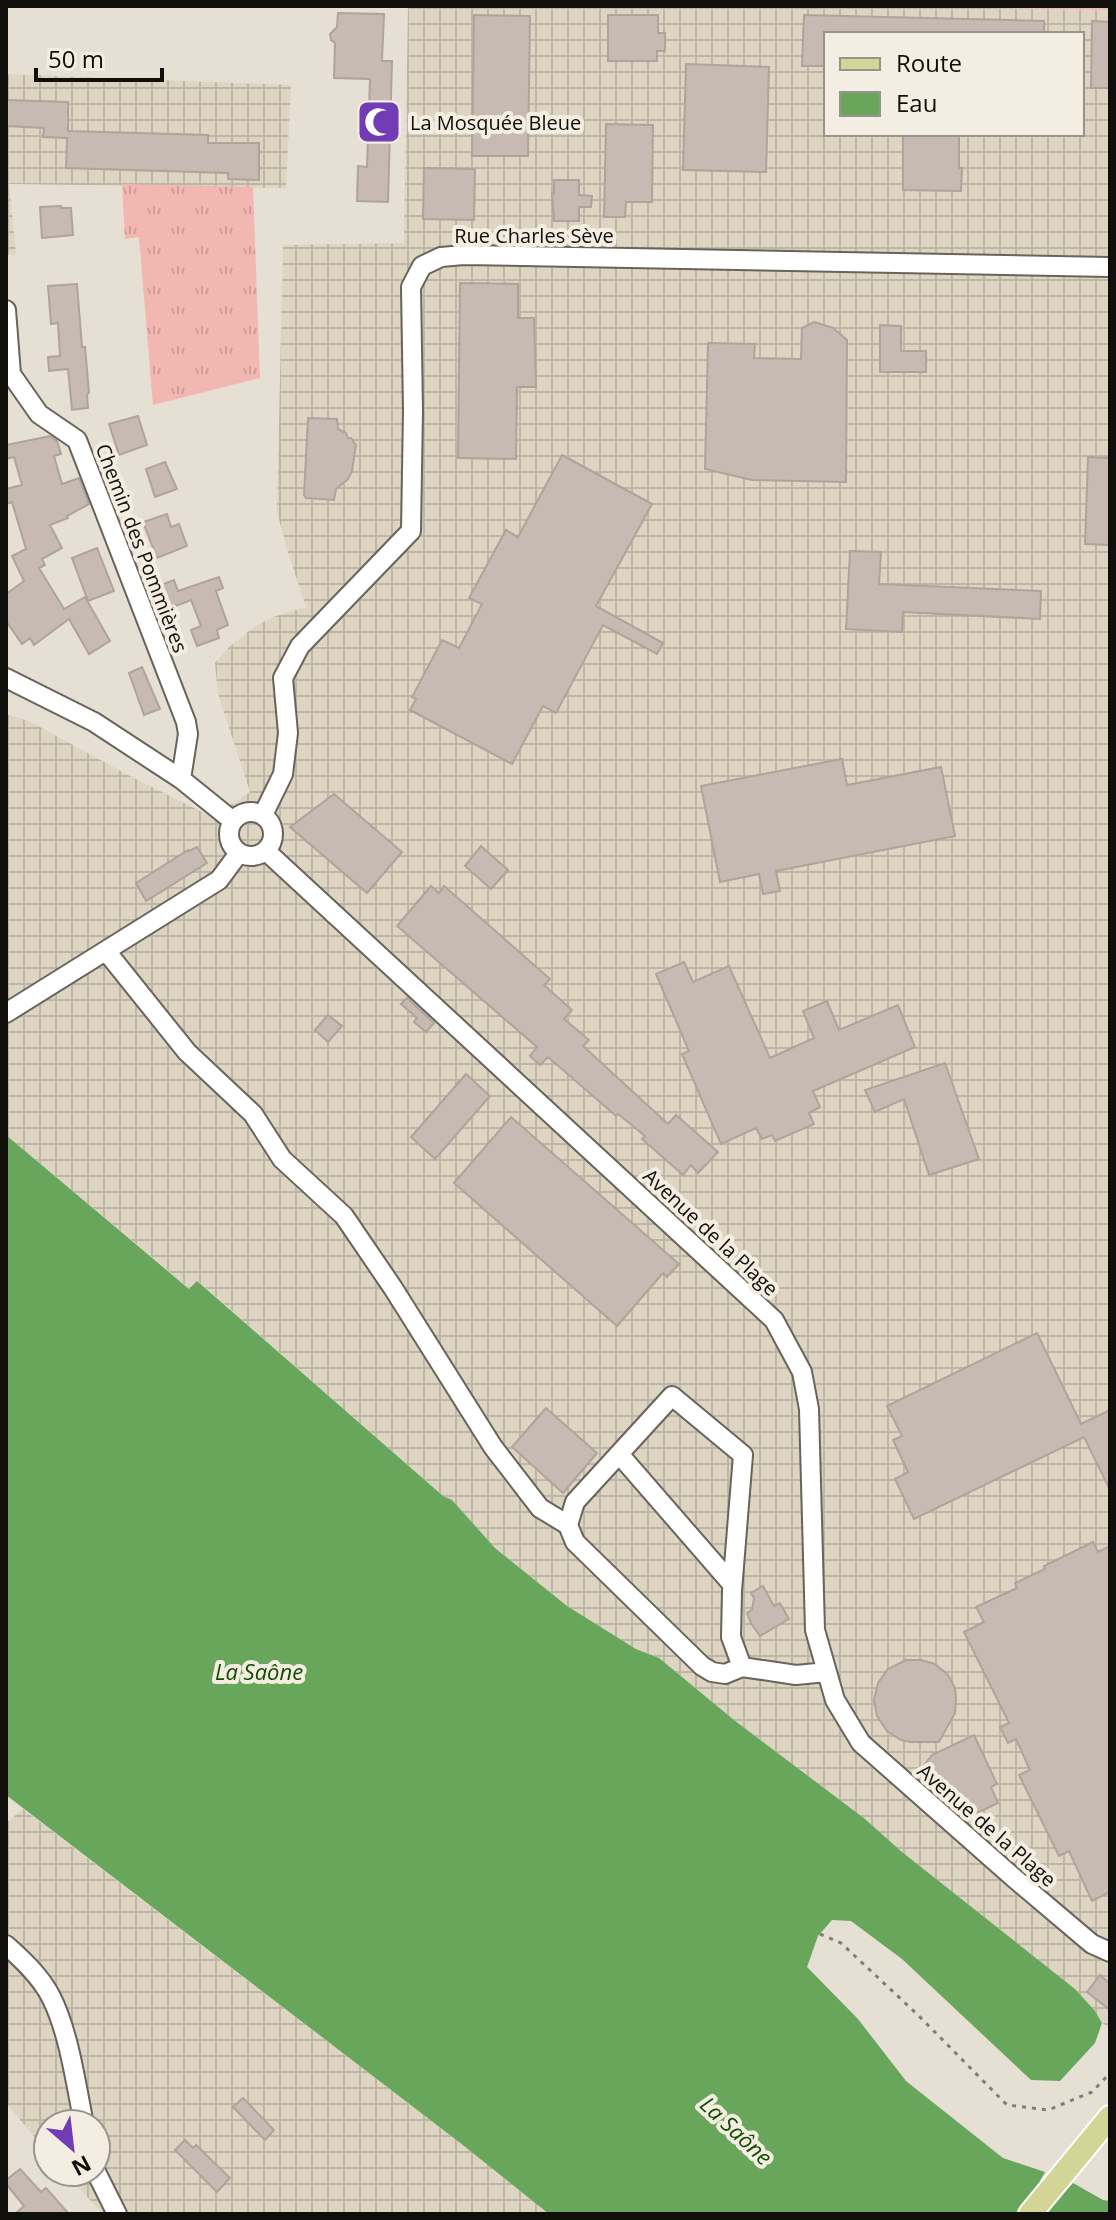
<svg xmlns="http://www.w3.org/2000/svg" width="1116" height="2220" font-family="'Open Sans',sans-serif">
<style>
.industrial{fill:url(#industrial-grid);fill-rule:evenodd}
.grass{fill:url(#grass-tufts)}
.garden{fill:#f3b7b1}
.water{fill:#68a65c}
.building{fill:#c6bab2;stroke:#afa39c;stroke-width:2}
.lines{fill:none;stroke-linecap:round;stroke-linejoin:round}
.minor-casing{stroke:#696359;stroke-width:22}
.major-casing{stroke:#fff;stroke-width:26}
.path{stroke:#817d74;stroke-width:3;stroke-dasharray:4 6;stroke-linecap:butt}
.minor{stroke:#fff;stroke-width:18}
.major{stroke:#d2d595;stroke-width:22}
.labels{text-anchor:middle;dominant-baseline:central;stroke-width:8;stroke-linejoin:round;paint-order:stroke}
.poi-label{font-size:20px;fill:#110f0b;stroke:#f4ede1;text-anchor:start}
.street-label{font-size:20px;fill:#110f0b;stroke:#f4ede1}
.water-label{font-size:22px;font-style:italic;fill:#0f4f00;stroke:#f4ede1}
</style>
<defs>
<pattern id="industrial-grid" width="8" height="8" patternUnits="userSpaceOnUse" patternTransform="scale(2)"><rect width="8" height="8" fill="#ded4c2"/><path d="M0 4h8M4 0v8" fill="none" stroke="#bdb5a5"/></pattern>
<pattern id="grass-tufts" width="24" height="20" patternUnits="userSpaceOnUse" patternTransform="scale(2)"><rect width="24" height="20" fill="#f3b7b1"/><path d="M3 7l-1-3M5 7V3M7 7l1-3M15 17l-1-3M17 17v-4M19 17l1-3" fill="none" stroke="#cf9c97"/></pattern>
</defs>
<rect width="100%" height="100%" fill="#e6e0d4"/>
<path class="industrial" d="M 408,6 L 863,6 L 1110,10 L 1110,2028 L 1102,2023 L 1095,2011 L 1075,1989 L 902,1852 L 865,1819 L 734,1720 L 659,1658 L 636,1649 L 567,1606 L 495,1548 L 452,1500 L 443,1496 L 198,1281 L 190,1289 L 6,1135 L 6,714 L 29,721 L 128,775 L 212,817 L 250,792 L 218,694 L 215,663 L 229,647 L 254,627 L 273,617 L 306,607 L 288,553 L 277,512 L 283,245 L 404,243 ZM 826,34 L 1082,34 L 1082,134 L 826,134 Z
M 6,74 L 291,85 L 286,188 L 9,184 L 16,254 L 6,255 Z
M 23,1809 L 459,2142 L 549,2214 L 103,2214 L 64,2172 L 96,2172 L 96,2124 L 48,2124 L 48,2153 L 6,2103 L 6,1823 Z"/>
<path class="grass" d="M 122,184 L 253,187 L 260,378 L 153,405 L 139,237 L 125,239 Z"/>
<path class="garden" d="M 857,6 L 1110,6 L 1110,10 Z"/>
<path class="water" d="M 6,1135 L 189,1289 L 197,1281 L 443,1496 L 452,1500 L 495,1548 L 567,1606 L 636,1649 L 659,1658 L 734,1720 L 865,1819 L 902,1852 L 1075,1989 L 1095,2011 L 1102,2023 L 1095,2043 L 1060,2081 L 1031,2080 L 902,1959 L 851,1921 L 832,1920 L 818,1936 L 807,1967 L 858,2019 L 906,2081 L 1003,2158 L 1045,2172 L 1040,2181 L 1060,2196 L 1073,2183 L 1103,2200 L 1110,2201 L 1110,2214 L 549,2214 L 459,2142 L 6,1795 Z"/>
<path class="building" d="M 338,13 L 384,14 L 382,61 L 392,61 L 388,202 L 357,201 L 358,166 L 367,167 L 370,79 L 334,78 L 335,43 L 331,40 L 330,34 L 337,27 Z
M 474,15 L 530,16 L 528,156 L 472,156 Z
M 608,15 L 658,15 L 658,33 L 665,33 L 665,51 L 657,51 L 657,61 L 608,61 Z
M 804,15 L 1044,21 L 1044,34 L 826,34 L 826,66 L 802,66 Z
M 1092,21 L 1110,22 L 1110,88 L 1091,88 Z
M 686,64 L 769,67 L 766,172 L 683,170 Z
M 6,100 L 68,102 L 68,131 L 208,135 L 208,143 L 259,143 L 259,180 L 228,179 L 228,173 L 66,168 L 67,138 L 43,137 L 44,128 L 6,126 Z
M 606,124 L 653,125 L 652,202 L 626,202 L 625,217 L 604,217 Z
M 903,134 L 959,134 L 959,168 L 962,168 L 961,191 L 903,190 Z
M 424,168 L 475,169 L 474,220 L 423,219 Z
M 554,180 L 579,180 L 579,195 L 592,196 L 591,207 L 579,207 L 579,221 L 554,221 L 552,193 L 554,193 Z
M 61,206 L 61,208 L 71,208 L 73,235 L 42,238 L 40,207 Z
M 460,283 L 518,284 L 518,318 L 534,318 L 536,387 L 517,387 L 516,459 L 458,458 Z
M 77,284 L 82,347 L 85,347 L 89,393 L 87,394 L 88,408 L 72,410 L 68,369 L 49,371 L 48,357 L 60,356 L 58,323 L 51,324 L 48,286 Z
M 814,322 L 833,328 L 847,340 L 846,482 L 752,480 L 705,469 L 708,343 L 755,344 L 754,358 L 801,359 L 802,328 Z
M 880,325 L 901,326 L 901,351 L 926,351 L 926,372 L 880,372 Z
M 138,416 L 147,445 L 119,455 L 109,424 Z
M 308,418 L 337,419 L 338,429 L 346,433 L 348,438 L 351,438 L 356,445 L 352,471 L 348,479 L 336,489 L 334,500 L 306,498 L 304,495 Z
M 50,436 L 57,441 L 61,454 L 54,456 L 62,484 L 79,478 L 89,504 L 67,516 L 68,518 L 50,525 L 62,548 L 42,559 L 45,565 L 39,568 L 64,609 L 85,597 L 110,641 L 89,654 L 69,619 L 34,645 L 30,638 L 22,644 L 6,621 L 6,594 L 24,581 L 12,556 L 26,549 L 12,502 L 6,504 L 6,489 L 22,485 L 14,457 L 6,459 L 6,445 Z
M 562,455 L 652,504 L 596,606 L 663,643 L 657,654 L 603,625 L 556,713 L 543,706 L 512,764 L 410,710 L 416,699 L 412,697 L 442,640 L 459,648 L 482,604 L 469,598 L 506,530 L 518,537 Z
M 1088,457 L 1110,458 L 1110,545 L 1085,544 Z
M 165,462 L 177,489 L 155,497 L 146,469 Z
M 167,514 L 171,527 L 179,524 L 187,546 L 157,558 L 143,522 Z
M 97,548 L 114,591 L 88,601 L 72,558 Z
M 850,551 L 881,552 L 879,584 L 1041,591 L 1040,619 L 903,612 L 902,632 L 846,629 Z
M 158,576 L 161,585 L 174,580 L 178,591 L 219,577 L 223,588 L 216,591 L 228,625 L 217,630 L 219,638 L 197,646 L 191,630 L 201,626 L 191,600 L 168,609 L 161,589 L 149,594 L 144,581 Z
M 142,667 L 160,709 L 144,715 L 129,673 Z
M 842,759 L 847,785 L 941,767 L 955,836 L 776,871 L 780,891 L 763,894 L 759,874 L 720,882 L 701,786 Z
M 334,794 L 402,852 L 367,893 L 290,827 Z
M 481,846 L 508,870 L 491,889 L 465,866 Z
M 197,847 L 207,863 L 146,901 L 136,883 L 188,850 L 189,851 Z
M 431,886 L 439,893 L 444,886 L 550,979 L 544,985 L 572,1010 L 564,1019 L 589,1040 L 583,1046 L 668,1124 L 676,1115 L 718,1152 L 698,1173 L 691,1165 L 683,1175 L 642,1139 L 645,1136 L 618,1114 L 616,1116 L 548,1057 L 540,1065 L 530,1056 L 537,1047 L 397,926 Z
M 684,962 L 693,982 L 729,966 L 770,1058 L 814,1038 L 803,1011 L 827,1001 L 839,1030 L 898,1005 L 915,1047 L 813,1091 L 820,1107 L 809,1113 L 814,1124 L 775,1141 L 772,1135 L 762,1139 L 756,1128 L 721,1144 L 682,1054 L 689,1051 L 656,974 Z
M 407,998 L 434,1023 L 426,1032 L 414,1022 L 417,1018 L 401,1004 Z
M 328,1015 L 342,1026 L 328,1042 L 315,1030 Z
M 945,1063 L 979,1159 L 929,1175 L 904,1099 L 875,1112 L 865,1090 Z
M 466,1074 L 490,1096 L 435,1159 L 411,1137 Z
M 511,1117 L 679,1264 L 667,1277 L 663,1273 L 617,1326 L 454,1183 Z
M 1037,1333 L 1081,1424 L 1110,1410 L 1110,1490 L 1084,1437 L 914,1519 L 895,1479 L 908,1472 L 893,1440 L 902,1436 L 887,1406 Z
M 546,1408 L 597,1453 L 563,1493 L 512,1447 Z
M 1093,1542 L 1098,1552 L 1110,1546 L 1110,1892 L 1092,1901 L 1069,1851 L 1059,1856 L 1019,1775 L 1030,1770 L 1016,1739 L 1008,1743 L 1000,1727 L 1009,1723 L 964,1632 L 984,1622 L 976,1607 L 1017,1588 L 1015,1583 L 1045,1569 L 1044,1566 Z
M 763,1586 L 774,1606 L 780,1603 L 789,1619 L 760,1636 L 751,1623 L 747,1613 L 752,1610 L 754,1598 L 751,1593 Z
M 906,1660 L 921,1660 L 935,1664 L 948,1675 L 955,1688 L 956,1699 L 955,1713 L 939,1742 L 910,1742 L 901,1740 L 887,1731 L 877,1716 L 874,1700 L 878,1683 L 888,1669 Z
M 974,1735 L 997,1784 L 991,1787 L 998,1803 L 975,1814 L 921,1769 L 932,1755 Z
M 1100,1975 L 1110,1984 L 1110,2010 L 1087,1992 Z
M 243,2098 L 274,2130 L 265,2140 L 233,2107 Z
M 185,2140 L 193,2148 L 196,2145 L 230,2178 L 217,2192 L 175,2150 Z
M 20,2169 L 41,2192 L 46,2188 L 69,2214 L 15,2214 L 24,2206 L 6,2184 L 6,2180 Z"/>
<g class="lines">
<g class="minor-casing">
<path id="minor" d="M 6,310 L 11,374 L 39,414 L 77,440 L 186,722 L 188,734 L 181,779
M 6,678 L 94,722 L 181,779 L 233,821
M229 834a22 22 0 1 1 44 0a22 22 0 1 1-44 0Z
M 263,815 L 283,774 L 288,733 L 283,678 L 300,646 L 411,531 L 413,411 L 411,287 L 422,266 L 441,257 L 464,255 L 1110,267
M 266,851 L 774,1320 L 802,1372 L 809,1409 L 815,1630 L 835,1700 L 861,1743 L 1014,1878 L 1092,1944 L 1110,1952
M 106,951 L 187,1052 L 253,1114 L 282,1159 L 344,1216 L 393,1288 L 493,1447 L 540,1508 L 568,1525
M 6,1013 L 219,880 L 239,853
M 619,1454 L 732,1584
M 742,1667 L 731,1637 L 732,1591 L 743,1455 L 672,1396 L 575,1502 L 568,1525 L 575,1542 L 702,1666 L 712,1672 L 725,1674 L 742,1667 L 796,1675 L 827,1672
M 6,1945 C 23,1960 41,1977 51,1997 C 69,2032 76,2085 84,2124
M 96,2172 L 117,2214"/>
</g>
<g class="major-casing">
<path id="major" d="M 1030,2214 L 1110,2117"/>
</g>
<path class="path" d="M 820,1934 L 841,1943 L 919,2016 L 1007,2105 L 1048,2110 L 1092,2092 L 1110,2073
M 99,2133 L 105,2157"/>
<use href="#minor" class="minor"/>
<use href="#major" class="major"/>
</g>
<defs>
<g id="mosque-square" transform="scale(2.3)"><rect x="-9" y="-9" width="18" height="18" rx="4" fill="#723db4" stroke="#f4ede1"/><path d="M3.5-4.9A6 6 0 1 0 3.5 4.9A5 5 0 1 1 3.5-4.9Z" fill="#fff"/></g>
</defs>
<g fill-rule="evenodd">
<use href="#mosque-square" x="379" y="122"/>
</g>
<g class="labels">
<g class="poi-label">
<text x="410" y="122">La Mosquée Bleue</text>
</g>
<g class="street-label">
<text x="534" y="235">Rue Charles Sève</text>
<text transform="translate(142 548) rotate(69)">Chemin des Pommières</text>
<text transform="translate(711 1232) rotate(43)">Avenue de la Plage</text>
<text transform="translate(987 1825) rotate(41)">Avenue de la Plage</text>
</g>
<g class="water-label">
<text x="259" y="1671">La Saône</text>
<text transform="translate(737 2130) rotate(43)">La Saône</text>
</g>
</g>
<rect width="1116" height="2220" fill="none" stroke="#110f0b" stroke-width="16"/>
<rect x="824" y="32" width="260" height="104" fill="#f4ede1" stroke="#99948b" stroke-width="2"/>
<rect x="840" y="58" width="40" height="12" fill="#d2d595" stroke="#99948b" stroke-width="2"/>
<text x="896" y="72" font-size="24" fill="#110f0b">Route</text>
<rect x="840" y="92" width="40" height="24" fill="#68a65c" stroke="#99948b" stroke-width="2"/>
<text x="896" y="112" font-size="24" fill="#110f0b">Eau</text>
<g transform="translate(72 2148) rotate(152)"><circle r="38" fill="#f4ede1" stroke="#99948b" stroke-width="2"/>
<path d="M0-6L14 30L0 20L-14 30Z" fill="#723db4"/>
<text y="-12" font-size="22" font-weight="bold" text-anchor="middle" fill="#110f0b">N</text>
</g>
<path d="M36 68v12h126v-12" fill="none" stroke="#110f0b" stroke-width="4"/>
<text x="48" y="68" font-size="24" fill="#110f0b" stroke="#f4ede1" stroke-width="6" paint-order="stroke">50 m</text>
</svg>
